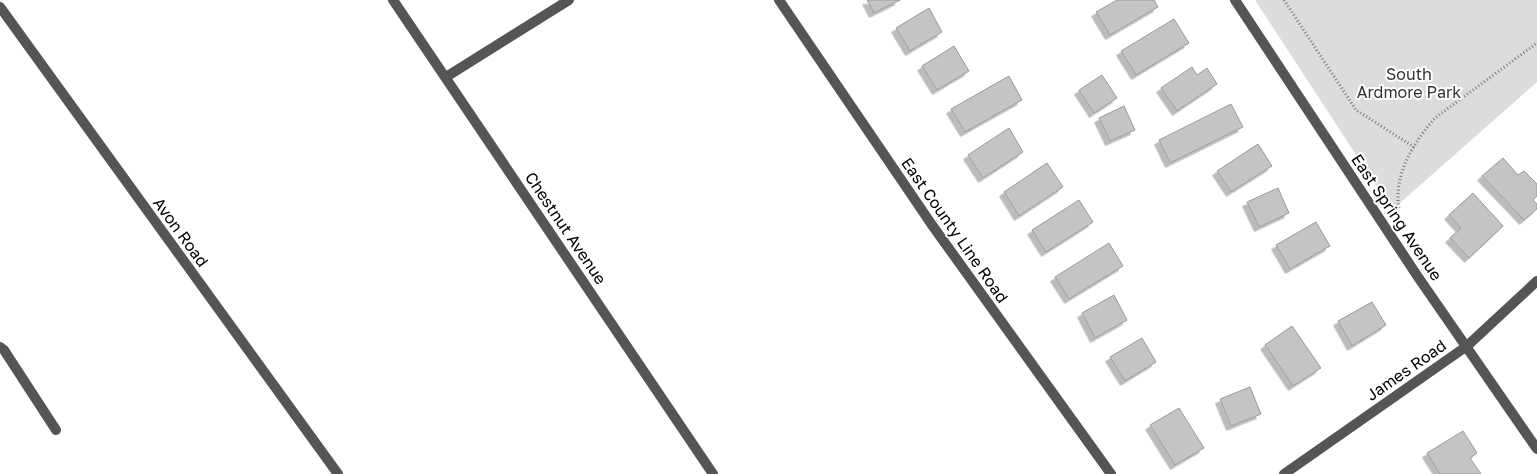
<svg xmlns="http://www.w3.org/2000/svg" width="1537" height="474" font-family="'Golos Text',sans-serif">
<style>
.green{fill:#dcdcdc}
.building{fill:#c4c4c4;stroke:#999;filter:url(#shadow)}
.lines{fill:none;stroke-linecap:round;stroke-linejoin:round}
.path{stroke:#777;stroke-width:3;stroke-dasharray:1 2.5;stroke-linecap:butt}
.lane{stroke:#555;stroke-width:10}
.street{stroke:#555;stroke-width:10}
.labels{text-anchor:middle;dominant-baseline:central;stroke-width:4;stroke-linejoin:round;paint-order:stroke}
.park-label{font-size:16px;fill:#333;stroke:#fff}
.street-label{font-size:16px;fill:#000;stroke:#fff}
</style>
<defs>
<filter id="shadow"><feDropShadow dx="-4.5" dy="4.5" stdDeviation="0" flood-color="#0004"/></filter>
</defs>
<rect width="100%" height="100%" fill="#fff"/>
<path class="green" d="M 1255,0 L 1537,0 L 1537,82 L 1392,210 Z"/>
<path class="building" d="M 867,0 L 900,0 L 874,13 Z
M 1117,0 L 1154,0 L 1158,7 L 1110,35 L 1096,12 Z
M 929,8 L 942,32 L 910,51 L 896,28 Z
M 1174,19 L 1189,43 L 1136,75 L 1121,51 Z
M 954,46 L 969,71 L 937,90 L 922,66 Z
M 1192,67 L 1197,75 L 1207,68 L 1217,84 L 1177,111 L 1161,88 Z
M 1102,75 L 1117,98 L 1094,113 L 1079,90 Z
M 1009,76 L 1022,100 L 965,132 L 951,109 Z
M 1231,104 L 1243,127 L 1170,163 L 1159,140 Z
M 1124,106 L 1135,130 L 1110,141 L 1099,118 Z
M 1009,128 L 1023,152 L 983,178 L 968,155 Z
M 1258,144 L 1272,166 L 1231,192 L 1217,171 Z
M 1503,158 L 1518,175 L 1524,171 L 1537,184 L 1537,196 L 1533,200 L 1537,204 L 1537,209 L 1524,220 L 1482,176 Z
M 1047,163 L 1063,187 L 1019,216 L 1004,192 Z
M 1278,188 L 1289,213 L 1259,227 L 1247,202 Z
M 1473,193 L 1503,226 L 1469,258 L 1450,238 L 1461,228 L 1449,215 Z
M 1079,200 L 1093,222 L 1046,252 L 1032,230 Z
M 1316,222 L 1330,246 L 1290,269 L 1276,245 Z
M 1109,243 L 1123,266 L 1069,299 L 1055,277 Z
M 1114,295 L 1127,320 L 1095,338 L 1082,313 Z
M 1372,302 L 1386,325 L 1352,346 L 1338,321 Z
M 1292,326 L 1321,368 L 1293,386 L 1265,345 Z
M 1142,338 L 1156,362 L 1125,381 L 1110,357 Z
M 1250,387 L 1261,414 L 1231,426 L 1220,399 Z
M 1179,408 L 1204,448 L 1175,465 L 1150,425 Z
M 1463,431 L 1477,453 L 1470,458 L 1481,474 L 1440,474 L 1427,453 Z"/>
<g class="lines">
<path class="path" d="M 1284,0 L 1356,110 L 1414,147
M 1399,208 C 1393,175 1414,142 1435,118 L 1537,43"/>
<path class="lane" d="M 0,347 L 4,350 L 56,430"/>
<path class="street" d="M 393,0 L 713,474
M 779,0 L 932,225 L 1111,474
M 1235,0 L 1418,277 L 1537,449
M 0,7 L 338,474
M 446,77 L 569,0
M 1284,474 L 1467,346 L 1537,281"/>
</g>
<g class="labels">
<g class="park-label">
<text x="1409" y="74">South<tspan x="1409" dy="18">Ardmore Park</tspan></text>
</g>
<g class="street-label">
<text transform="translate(1397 217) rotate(56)">East Spring Avenue</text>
<text transform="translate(566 228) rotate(56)">Chestnut Avenue</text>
<text transform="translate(955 230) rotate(55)">East County Line Road</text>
<text transform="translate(181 232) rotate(54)">Avon Road</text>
<text transform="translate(1406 370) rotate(-35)">James Road</text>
</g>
</g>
</svg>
